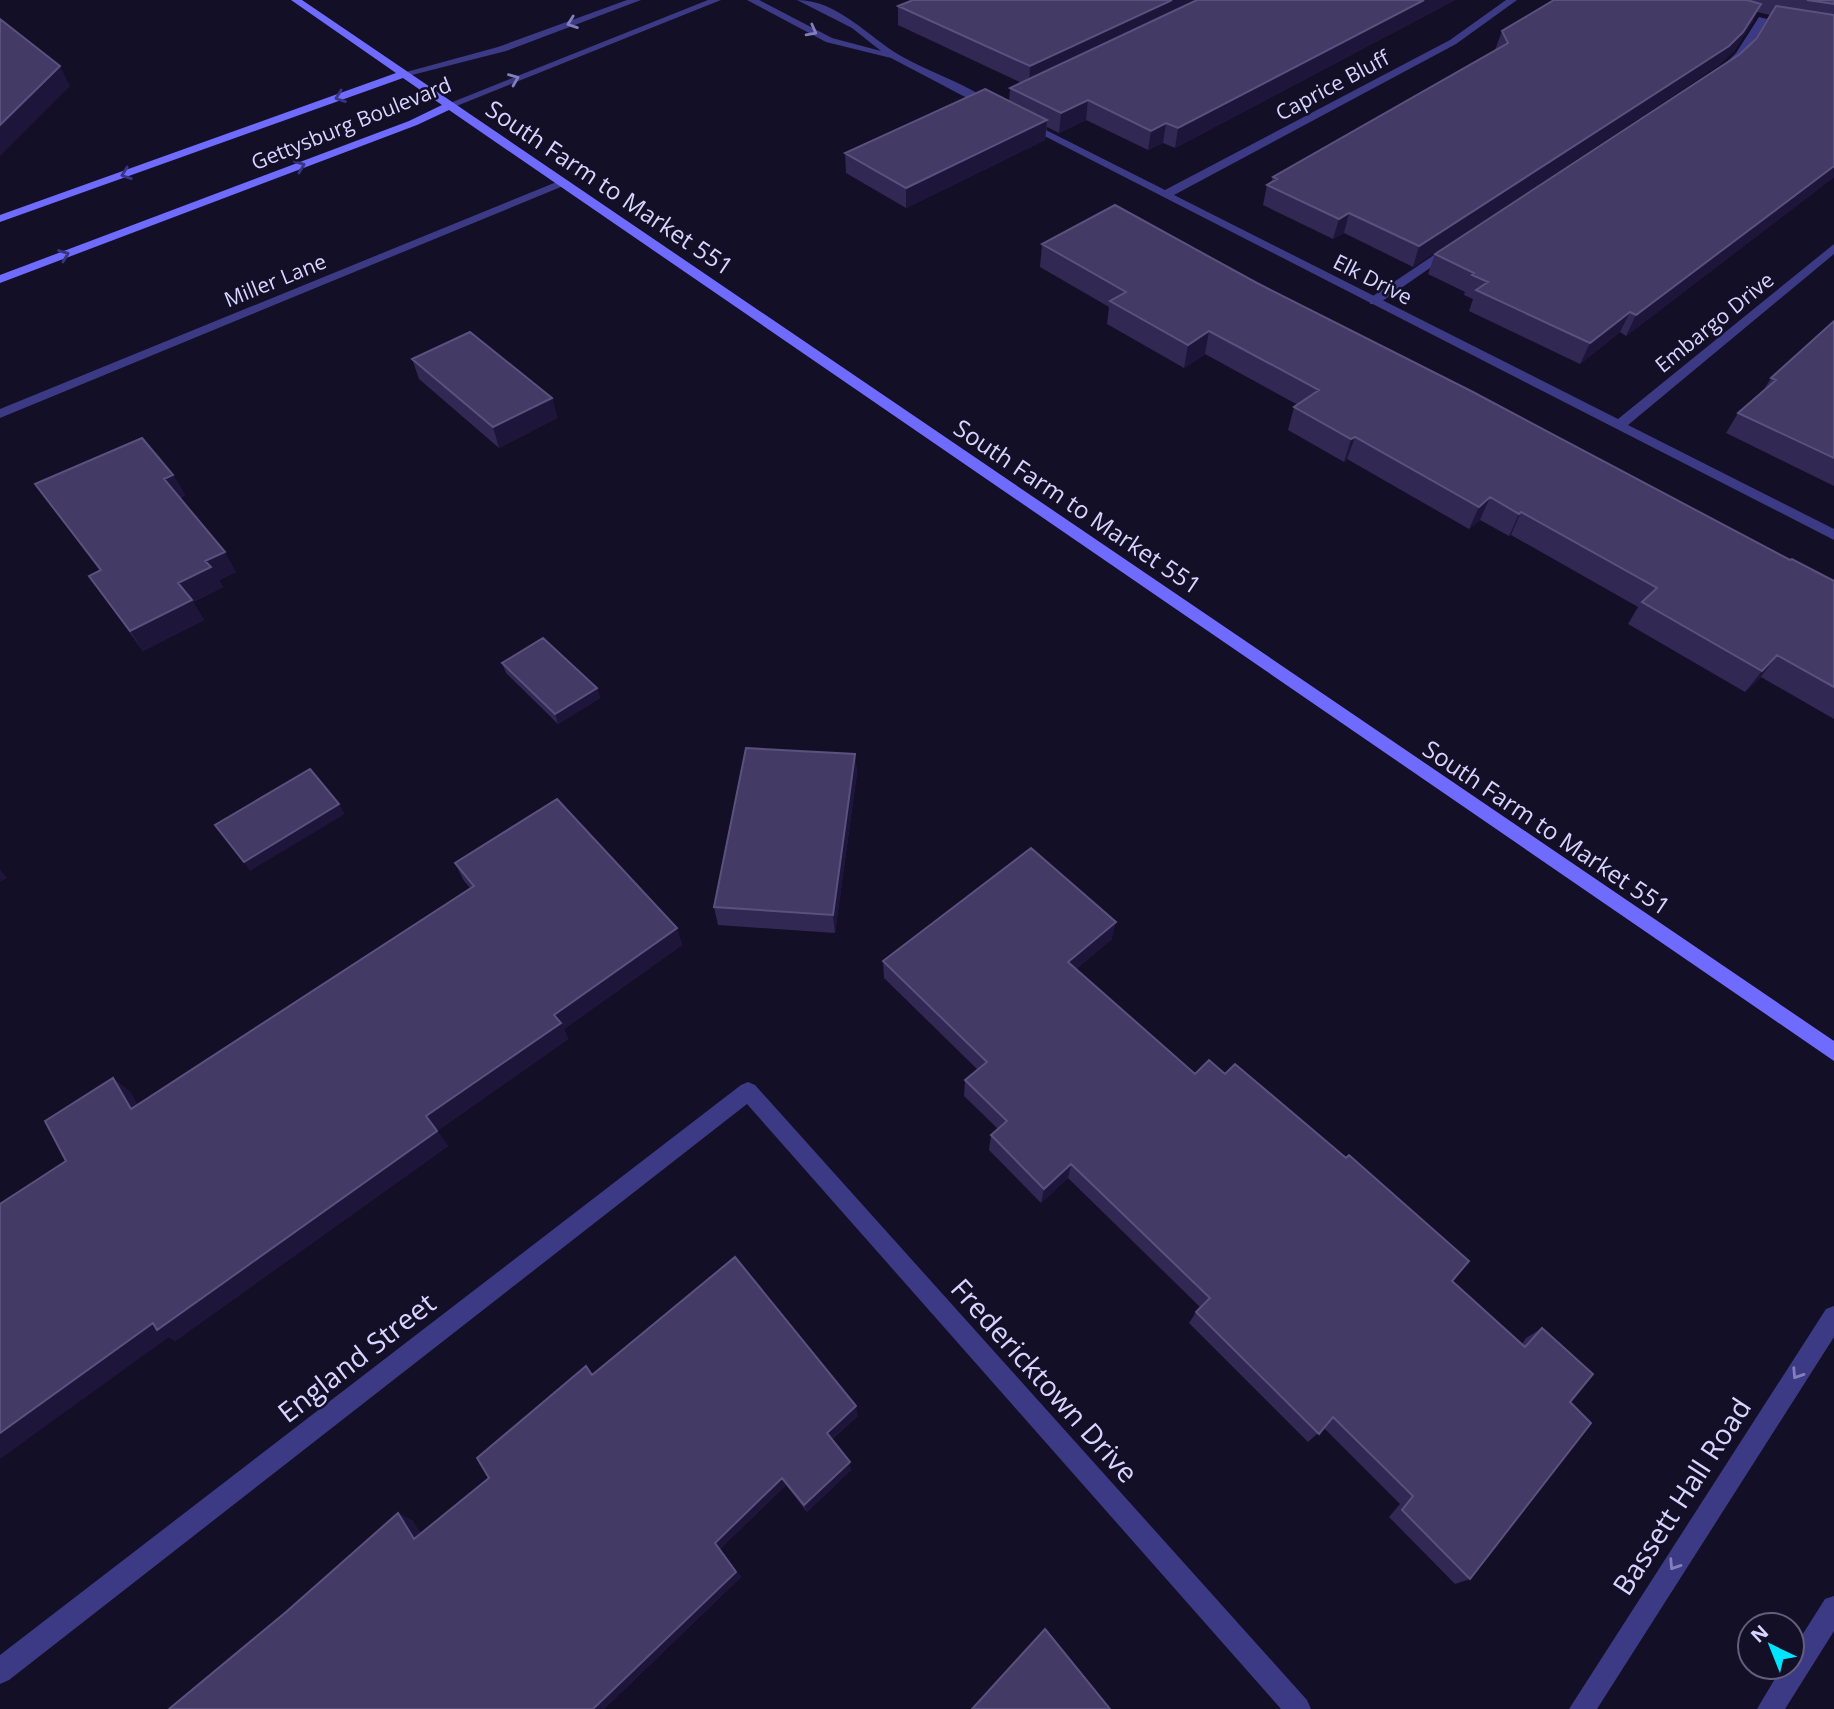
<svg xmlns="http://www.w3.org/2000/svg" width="1834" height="1709" font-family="'Open Sans',sans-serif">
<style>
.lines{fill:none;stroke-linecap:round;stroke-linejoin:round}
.lane{fill:#3d3a85;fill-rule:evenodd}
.street{fill:#3d3a85;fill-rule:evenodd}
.secondary{fill:#6f6bff;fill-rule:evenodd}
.wall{fill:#312854}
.shaded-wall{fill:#1d163a}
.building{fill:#433a66;stroke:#5a527e;stroke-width:2}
.oneway{stroke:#837fbc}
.oneway2{stroke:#38347d}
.labels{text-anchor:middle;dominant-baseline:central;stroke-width:5;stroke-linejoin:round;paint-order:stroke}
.far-street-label{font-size:21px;fill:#d9d4ff;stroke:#130f26}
.street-label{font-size:24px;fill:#d9d4ff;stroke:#130f26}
.near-street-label{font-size:28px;fill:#d9d4ff;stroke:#130f26}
</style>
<rect width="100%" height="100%" fill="#130f26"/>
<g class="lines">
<path class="lane" d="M 1759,17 L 1767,19 L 1744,57 L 1731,69 L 1723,69 L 1722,67 L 1736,53 Z
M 1446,247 L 1456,250 L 1378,304 L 1370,304 L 1370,298 Z"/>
<path class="street" d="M 627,0 L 641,0 L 506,51 L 404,77 L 399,74 L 498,47 Z
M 708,0 L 721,0 L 454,107 L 445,105 Z
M 747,0 L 759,0 L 832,38 L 881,51 L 852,28 L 797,0 C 838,0 868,37 901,56 C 929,72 975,87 997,107 L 988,109 L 891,58 L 826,42 Z
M 1506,0 L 1517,0 L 1456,44 L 1174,195 L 1618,419 L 1834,244 L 1834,254 L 1628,425 L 1834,529 L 1834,540 L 1021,124 L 1030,122 L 1165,190 L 1450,40 Z
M 564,179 L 570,182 L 568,184 L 0,418 L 0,409 Z
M 748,1082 L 755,1085 L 1307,1700 L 1311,1709 L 1281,1709 L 747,1104 L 9,1680 L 0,1684 L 0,1655 L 741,1085 Z
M 1834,1306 L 1834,1337 L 1597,1709 L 1569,1709 L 1826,1309 Z
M 1834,1596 L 1834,1631 L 1785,1709 L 1757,1709 L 1782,1667 L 1792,1667 L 1792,1651 L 1825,1599 Z"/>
<path class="secondary" d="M 291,0 L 302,0 L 1834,1041 L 1834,1061 L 449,110 L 417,125 L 0,283 L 0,275 L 409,121 L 442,105 L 403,78 L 0,222 L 0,215 L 396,73 Z"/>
</g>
<path class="wall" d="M 913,0 L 1455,0 L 1175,148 L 1163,143 L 1148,150 L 1086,120 L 1059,133 L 1047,127 L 1045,140 L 906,208 L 846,173 L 845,153 L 1009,101 L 1010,88 L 1022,83 L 898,25 L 898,6 Z
M 1554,0 L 1834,0 L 1834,177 L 1626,336 L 1620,332 L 1580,364 L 1469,311 L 1473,299 L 1464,295 L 1465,292 L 1428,274 L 1435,254 L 1740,54 L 1756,39 L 1770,15 L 1757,12 L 1752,23 L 1734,51 L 1719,65 L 1413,267 L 1344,233 L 1333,239 L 1263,205 L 1267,185 L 1271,182 L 1273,177 L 1495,50 L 1502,31 Z
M 1042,244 L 1257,283 L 1790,560 L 1834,581 L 1834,719 L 1761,677 L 1745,692 L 1628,624 L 1638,607 L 1511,535 L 1509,536 L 1480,520 L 1469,529 L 1347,459 L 1344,462 L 1288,430 L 1294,407 L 1298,405 L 1205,354 L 1184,368 L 1107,324 L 1109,307 L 1040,267 Z
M 1834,321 L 1834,486 L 1726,433 L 1738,413 L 1763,391 L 1771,378 Z
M 412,359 L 552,398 L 557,418 L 499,448 L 419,379 Z
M 173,475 L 185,495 L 180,498 L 236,572 L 219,580 L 223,587 L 193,602 L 204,620 L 143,651 L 89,576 L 100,571 L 35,484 Z
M 502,663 L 597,688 L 600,698 L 558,724 L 506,673 Z
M 855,754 L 857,773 L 835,933 L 718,925 L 714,907 Z
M 455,863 L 677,928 L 682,945 L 564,1029 L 568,1039 L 437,1131 L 448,1146 L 175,1341 L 169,1337 L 66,1161 L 113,1078 L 131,1093 L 137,1105 L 470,888 L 464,881 Z
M 1112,939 L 1076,969 L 1195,1074 L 1452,1281 L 1522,1344 L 1526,1338 L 1542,1328 L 1570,1402 L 1470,1579 L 1455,1584 L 1389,1517 L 1400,1504 L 1324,1428 L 1308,1442 L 1189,1323 L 1196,1312 L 1200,1307 L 1068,1178 L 1041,1203 L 989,1150 L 991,1135 L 998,1129 L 964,1096 L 965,1080 L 978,1070 L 884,978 L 883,961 Z
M 586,1366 L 592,1374 L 858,1416 L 832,1439 L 851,1470 L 807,1512 L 786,1485 L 720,1549 L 741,1577 L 604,1709 L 169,1709 L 412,1520 L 421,1534 L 489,1478 Z"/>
<path class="shaded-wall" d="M 1172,0 L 1209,0 L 1029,86 L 1030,66 Z
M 1424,0 L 1455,0 L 1175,148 L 1178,128 Z
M 1761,4 L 1752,23 L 1734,51 L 1719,65 L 1413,267 L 1419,246 Z
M 60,66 L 70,86 L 0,156 L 0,125 Z
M 1088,100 L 1086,120 L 1059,133 L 1061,113 Z
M 1047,120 L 1045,140 L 906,208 L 906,188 Z
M 1166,123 L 1163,143 L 1148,150 L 1151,131 Z
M 1834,166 L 1834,177 L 1626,336 L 1636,315 Z
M 1349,213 L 1344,233 L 1333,239 L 1339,219 Z
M 1630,312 L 1620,332 L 1580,364 L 1590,343 Z
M 1209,331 L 1205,354 L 1184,368 L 1188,345 Z
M 552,398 L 557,418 L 499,448 L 493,427 Z
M 1355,437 L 1347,459 L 1344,462 L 1351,439 Z
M 173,475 L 185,495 L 176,499 L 164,479 Z
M 1490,497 L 1480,520 L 1469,529 L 1479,507 Z
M 1521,512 L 1511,535 L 1509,536 L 1519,514 Z
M 225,552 L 236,572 L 219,580 L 223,587 L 193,602 L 204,620 L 143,651 L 130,631 L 178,583 L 205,561 Z
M 1777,655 L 1761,677 L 1745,692 L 1762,671 Z
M 597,688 L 600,698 L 558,724 L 555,714 Z
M 855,754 L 857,773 L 835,933 L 833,915 Z
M 339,804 L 345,814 L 250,871 L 244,862 Z
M 0,869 L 7,878 L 0,882 Z
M 1116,922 L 1112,939 L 1065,979 L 1068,962 Z
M 677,928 L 682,945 L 564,1029 L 568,1039 L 437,1131 L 448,1146 L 175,1341 L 169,1337 L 0,1459 L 0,1433 L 426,1116 L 554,1015 Z
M 113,1078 L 131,1093 L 149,1124 L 131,1109 Z
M 1071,1164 L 1068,1178 L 1041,1203 L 1044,1189 Z
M 856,1406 L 858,1416 L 829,1441 L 827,1433 Z
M 850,1462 L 851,1470 L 807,1512 L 804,1505 Z
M 782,1478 L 786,1485 L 720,1549 L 741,1577 L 604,1709 L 593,1709 L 715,1543 Z
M 398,1513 L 412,1520 L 428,1545 L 414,1539 Z"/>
<path class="building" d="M 913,0 L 1172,0 L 1030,66 L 898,6 Z
M 1197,0 L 1424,0 L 1178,128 L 1166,123 L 1151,131 L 1088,100 L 1061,113 L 1010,88 Z
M 1554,0 L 1747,0 L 1761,4 L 1743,32 L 1729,46 L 1419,246 L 1349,213 L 1339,219 L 1267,185 L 1277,179 L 1273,177 L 1508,43 L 1502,31 Z
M 1807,0 L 1834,0 L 1834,4 Z
M 1776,6 L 1834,15 L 1834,166 L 1636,315 L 1630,312 L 1590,343 L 1476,290 L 1488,282 L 1472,275 L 1474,273 L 1435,254 L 1740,54 L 1756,39 Z
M 0,19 L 60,66 L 0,125 Z
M 985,89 L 1047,120 L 906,188 L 845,153 Z
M 1115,205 L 1257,283 L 1473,392 L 1790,560 L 1792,559 L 1834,581 L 1834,687 L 1777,655 L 1762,671 L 1642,602 L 1657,588 L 1521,512 L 1519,514 L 1490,497 L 1479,507 L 1355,437 L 1351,439 L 1294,407 L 1319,390 L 1209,331 L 1188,345 L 1110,301 L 1126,292 L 1042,244 Z
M 1834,321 L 1834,458 L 1738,413 L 1776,380 L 1771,378 Z
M 470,332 L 552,398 L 493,427 L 412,359 Z
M 142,438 L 173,475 L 164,479 L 225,552 L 205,561 L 211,567 L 178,583 L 192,600 L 130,631 L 89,576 L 101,570 L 35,484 Z
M 543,638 L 597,688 L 555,714 L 502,663 Z
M 746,748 L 855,754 L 833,915 L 714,907 Z
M 310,769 L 339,804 L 244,862 L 215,825 Z
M 557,799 L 677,928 L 554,1015 L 561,1023 L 426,1116 L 437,1131 L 157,1330 L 153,1323 L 0,1433 L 0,1204 L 66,1161 L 45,1121 L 113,1078 L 131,1109 L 474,886 L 455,863 Z
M 1031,848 L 1116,922 L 1068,962 L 1195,1074 L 1209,1060 L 1225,1074 L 1235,1064 L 1346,1158 L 1349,1155 L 1469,1261 L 1452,1281 L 1525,1347 L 1542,1328 L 1593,1374 L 1570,1402 L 1591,1423 L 1470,1579 L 1402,1510 L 1413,1496 L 1333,1417 L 1319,1434 L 1196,1312 L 1210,1298 L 1071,1164 L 1044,1189 L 991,1135 L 1007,1121 L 965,1080 L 987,1062 L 883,961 Z
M 735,1257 L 856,1406 L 827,1433 L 850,1462 L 804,1505 L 782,1478 L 715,1543 L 736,1572 L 593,1709 L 169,1709 L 286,1612 L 398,1513 L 414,1539 L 489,1478 L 477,1458 L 586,1366 L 592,1375 Z
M 1045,1629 L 1110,1709 L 972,1709 Z"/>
<defs><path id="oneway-chevron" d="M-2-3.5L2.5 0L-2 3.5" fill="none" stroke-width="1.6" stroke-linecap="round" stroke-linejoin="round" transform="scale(1.75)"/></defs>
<g class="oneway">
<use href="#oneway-chevron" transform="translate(572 23) rotate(160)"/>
<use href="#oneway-chevron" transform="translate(812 31) rotate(28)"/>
<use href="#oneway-chevron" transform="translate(514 79) rotate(-22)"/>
<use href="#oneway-chevron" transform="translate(1797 1374) rotate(123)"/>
<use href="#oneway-chevron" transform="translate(1674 1565) rotate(123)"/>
</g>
<g class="oneway2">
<use href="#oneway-chevron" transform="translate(340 97) rotate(160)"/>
<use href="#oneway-chevron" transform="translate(300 166) rotate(-21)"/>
<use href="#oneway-chevron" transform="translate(126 174) rotate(160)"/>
<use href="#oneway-chevron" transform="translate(64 255) rotate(-21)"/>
</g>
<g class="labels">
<g class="far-street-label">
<text transform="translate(1332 85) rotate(-28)">Caprice Bluff</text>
<text transform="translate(351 123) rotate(-22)">Gettysburg Boulevard</text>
<text transform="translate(1373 279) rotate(27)">Elk Drive</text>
<text transform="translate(275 280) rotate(-22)">Miller Lane</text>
<text transform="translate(1714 322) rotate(-39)">Embargo Drive</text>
</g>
<g class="street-label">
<text transform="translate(610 187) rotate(34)">South Farm to Market 551</text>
<text transform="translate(1078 506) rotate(34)">South Farm to Market 551</text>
<text transform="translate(1547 827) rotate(34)">South Farm to Market 551</text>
</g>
<g class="near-street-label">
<text transform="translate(356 1357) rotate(-38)">England Street</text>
<text transform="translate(1045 1380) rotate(48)">Fredericktown Drive</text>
<text transform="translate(1681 1496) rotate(-57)">Bassett Hall Road</text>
</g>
</g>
<g transform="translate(1771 1646) rotate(317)"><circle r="33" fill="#130f26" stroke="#625e7d" stroke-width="2"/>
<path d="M0-5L12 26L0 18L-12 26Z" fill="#00e5ff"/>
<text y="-10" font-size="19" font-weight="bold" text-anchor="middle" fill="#d9d4ff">N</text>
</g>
</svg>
